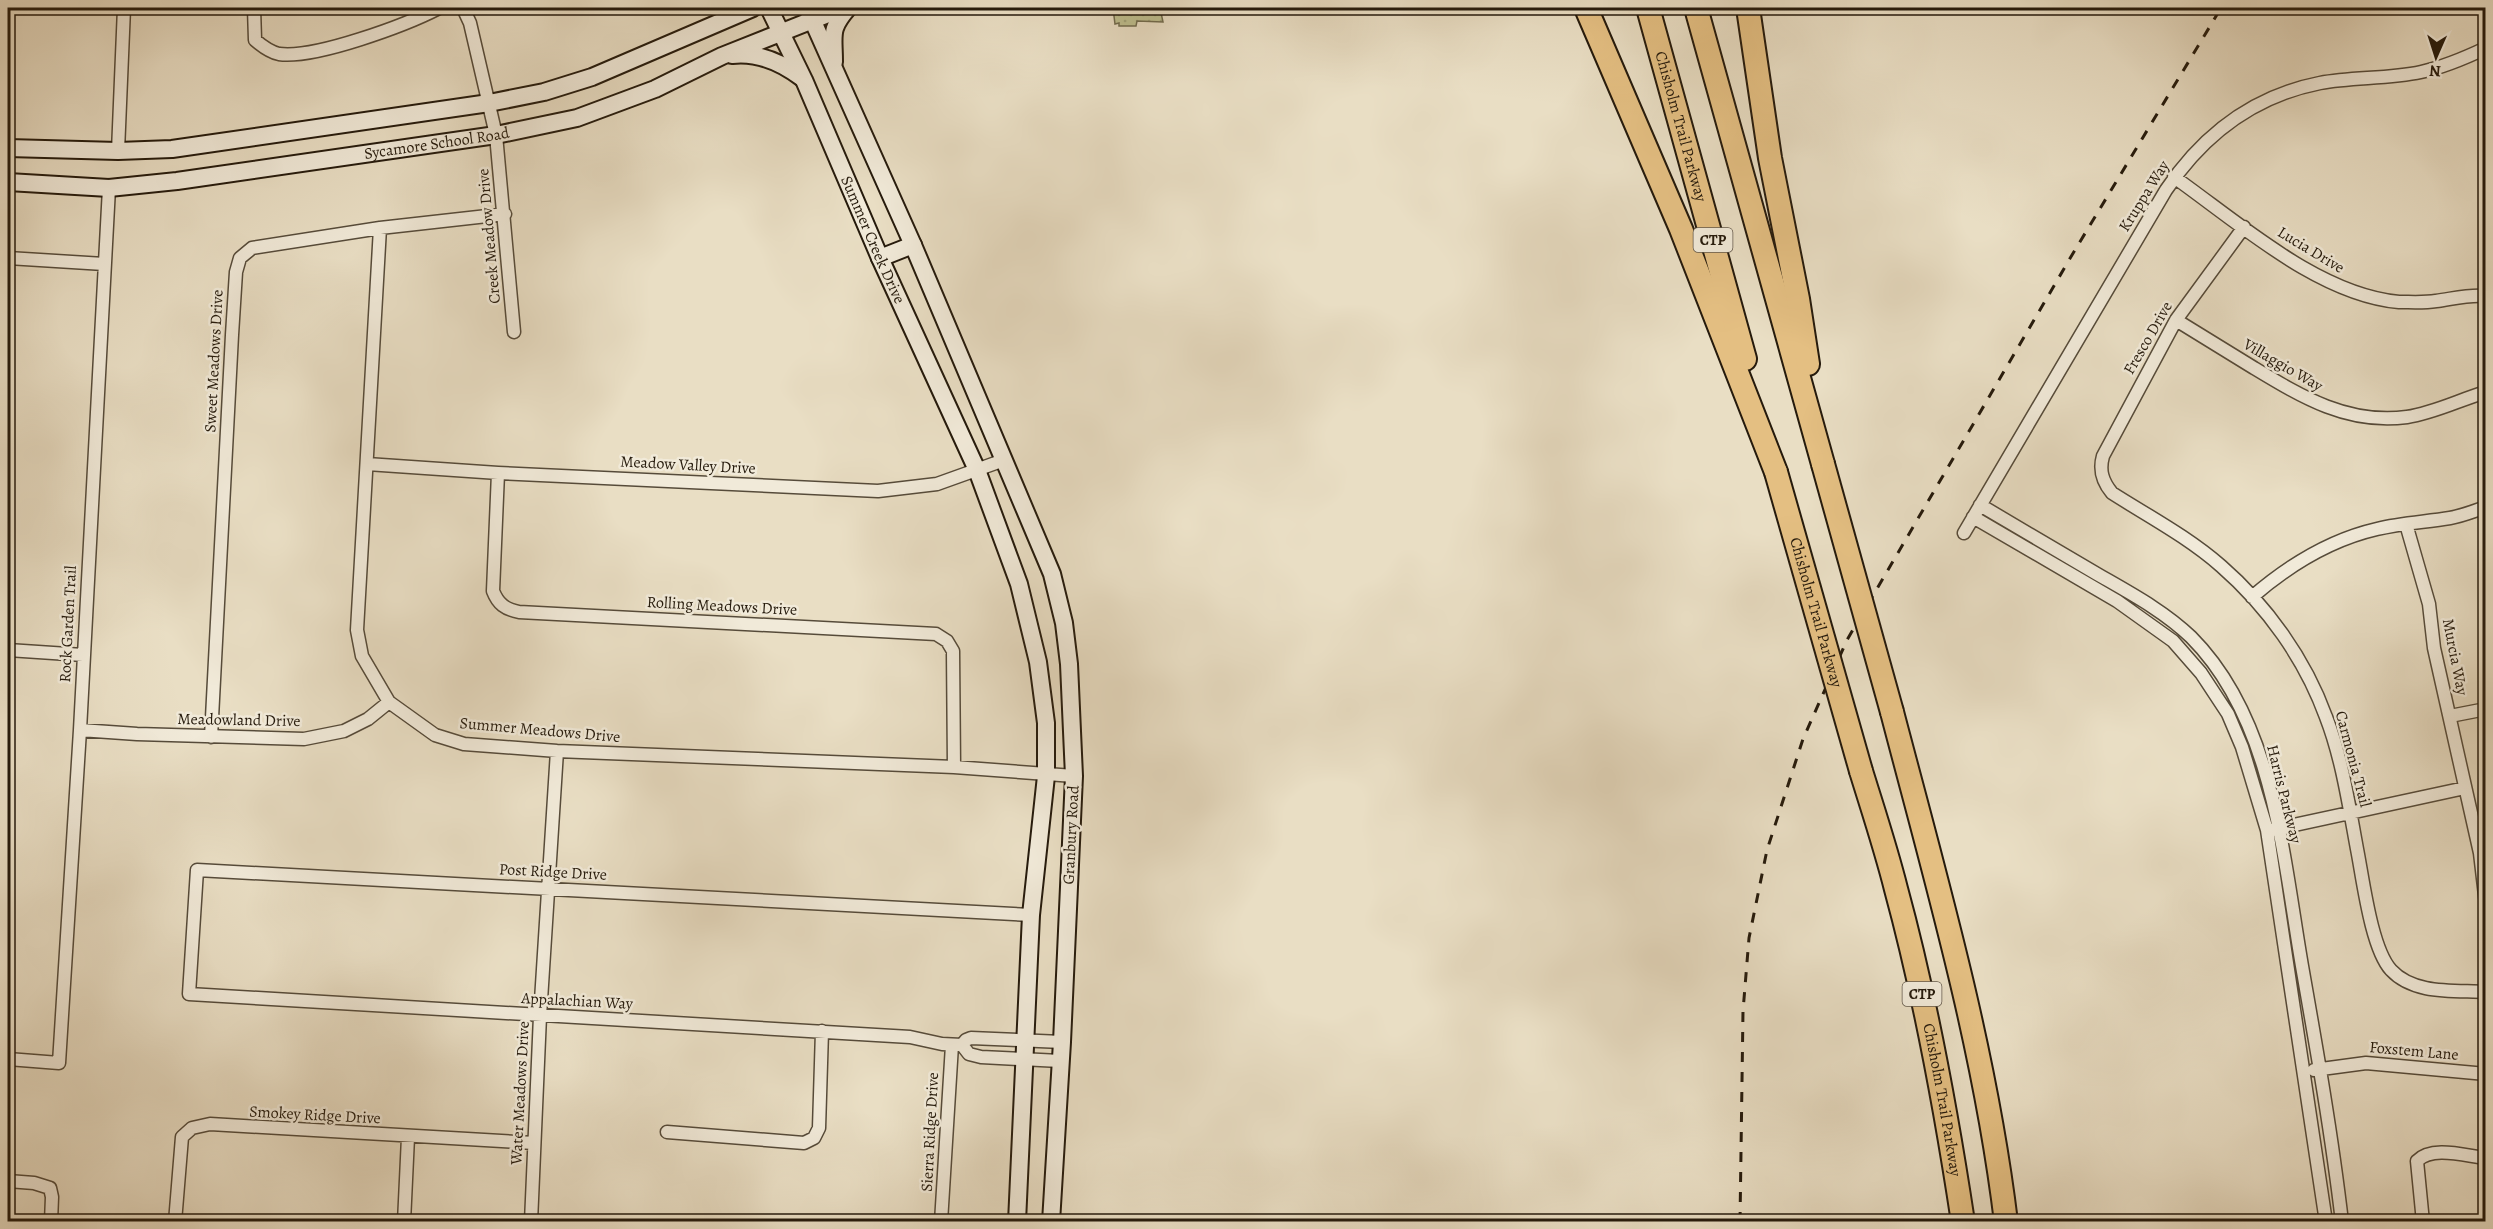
<svg xmlns="http://www.w3.org/2000/svg" width="2493" height="1229" font-family="Alegreya,serif">
<style>
.park{fill:url(#park-dots);stroke:#726c4e;stroke-width:1.5}
.lines{fill:none;stroke-linecap:round;stroke-linejoin:round}
.street-casing{stroke:#564b3a;stroke-width:15}
.secondary-casing{stroke:#251a0c;stroke-width:20}
.highway-casing{stroke:#251a0c;stroke-width:26}
.street{stroke:#f1ead9;stroke-width:12}
.secondary{stroke:#f1ead9;stroke-width:16}
.highway{stroke:#e4bf82;stroke-width:22}
.rail{stroke:#251a0c;stroke-width:3;stroke-dasharray:10 10;stroke-linecap:butt}
.highway-bridge-casing{stroke:#251a0c;stroke-width:26;stroke-linecap:butt}
.highway-bridge{stroke:#e4bf82;stroke-width:22}
.labels{text-anchor:middle;dominant-baseline:central;stroke-width:5;stroke-linejoin:round;paint-order:stroke}
.shield{fill:#f1ead9;stroke:#62584a;stroke-width:1.5}
.shield-label{font-size:15px;font-weight:bold;fill:#251a0c}
.street-label{font-size:16px;fill:#251a0c;stroke:#f1ead9}
</style>
<defs>
<pattern id="park-dots" width="8" height="8" patternUnits="userSpaceOnUse" patternTransform="scale(1.5)"><rect width="8" height="8" fill="#bebf8f"/><path d="M2 2h.1M6 6h.1" fill="none" stroke="#a3a47a" stroke-width="1.8" stroke-linecap="round"/></pattern>
</defs>
<rect width="100%" height="100%" fill="#e9dec4"/>
<filter id="stains"><feTurbulence type="fractalNoise" baseFrequency=".00333" numOctaves="4"/><feColorMatrix values="0 0 0 0 .2 0 0 0 0 .09 0 0 0 0 .02 0 0 0 .5 -.17"/></filter>
<radialGradient id="worn" r=".72"><stop offset=".6" stop-color="#630" stop-opacity="0"/><stop offset="1" stop-color="#630" stop-opacity=".3"/></radialGradient>
<path class="park" d="M 1113,8 L 1160,8 L 1163,22 L 1137,21 L 1136,26 L 1119,26 L 1119,23 L 1115,24 Z"/>
<g class="lines">
<g class="street-casing">
<path id="street" d="M 254,8 L 255,40 C 262,46 270,52 279,54 C 315,59 406,25 439,8
M 463,8 L 470,23 L 496,135 L 514,332
M 118,151 L 124,8
M 2174,177 C 2239,223 2319,295 2399,302 C 2411,302 2424,303 2436,301 C 2452,299 2469,294 2486,296
M 2244,227 L 2176,320 L 2103,456 C 2099,470 2102,481 2112,493 C 2148,516 2188,537 2221,566 C 2267,606 2305,659 2326,717 C 2342,758 2349,806 2357,849 C 2363,879 2371,948 2391,970 C 2414,995 2455,990 2486,992
M 380,228 L 357,630 L 362,656 L 389,702 L 435,735 L 464,744 L 557,751 L 954,767 L 1074,776
M 8,258 L 104,264
M 2176,320 C 2202,336 2228,352 2254,368 C 2302,397 2348,425 2407,417 C 2434,413 2459,400 2486,392
M 367,464 L 498,473 L 878,491 L 937,484 L 1004,460
M 498,473 L 493,591 C 498,604 505,609 519,612 L 936,634 L 947,641 L 953,651 L 954,767
M 1980,505 C 2019,528 2058,551 2097,574 C 2130,593 2164,611 2191,637 C 2274,720 2283,857 2302,966 C 2317,1051 2332,1136 2342,1222
M 1973,517 L 2117,601 L 2173,641 L 2201,673 L 2228,714 L 2242,747 L 2267,830 L 2326,1222
M 2406,524 L 2429,604 L 2434,648 L 2480,853 L 2486,904
M 1964,533 L 2166,190 C 2203,135 2254,96 2320,83 C 2353,77 2388,79 2421,72 C 2444,67 2465,58 2486,48
M 2252,597 C 2289,565 2329,540 2377,529 C 2401,523 2426,522 2450,518 C 2462,516 2474,511 2486,507
M 8,650 L 83,655
M 2450,716 L 2486,709
M 80,730 L 137,734 L 304,739 L 344,731 L 368,719 L 389,702
M 211,737 L 232,335 L 236,272 L 240,258 L 252,248 L 380,228 L 505,214
M 2271,830 L 2465,788
M 1031,915 L 197,870 L 189,994 L 910,1037 L 942,1044 L 962,1045 L 969,1054 L 981,1057 L 1060,1061
M 962,1045 L 966,1040 L 971,1038 L 1062,1042
M 8,1059 L 59,1063 L 80,730 L 109,188
M 2314,1070 L 2366,1063 L 2486,1074
M 667,1132 L 804,1143 L 814,1138 L 819,1128 L 822,1031
M 8,1181 L 34,1183 L 50,1188 L 52,1197 L 51,1222
M 175,1222 L 182,1137 L 192,1128 L 210,1124 L 534,1143
M 404,1222 L 408,1137
M 531,1222 L 540,1016 L 557,751
M 941,1222 L 952,1045
M 2423,1222 L 2417,1161 C 2432,1145 2466,1156 2486,1158"/>
</g>
<g class="secondary-casing">
<g id="secondary">
<path id="s1" d="M 769,8 L 804,80 L 880,258 L 977,470 L 1019,584 L 1038,662 L 1046,723 L 1046,776 L 1031,915 L 1017,1222"/>
<path d="M 807,8 L 913,245 L 1052,574 L 1064,623 L 1069,664 L 1074,776 L 1062,1042 L 1051,1222"/>
<path d="M 732,55 C 758,52 781,62 802,78"/>
<path d="M 834,62 C 834,34 829,30 848,8"/>
<path d="M 8,148 L 118,151 L 172,149 L 489,103 L 544,92 L 592,77 L 753,8"/>
<path id="s2" d="M 8,182 L 109,188 L 177,181 L 496,135 L 577,118 L 655,89 L 722,56 L 843,8"/>
<path d="M 880,258 L 913,245"/>
</g>
</g>
<g class="highway-casing">
<g id="highway">
<path d="M 1586,8 L 1681,229 L 1776,472"/>
<path id="s3" d="M 1648,8 L 1745,359"/>
<path d="M 1696,8 L 1823,464"/>
<path d="M 1748,8 L 1770,158 L 1798,299 L 1808,364"/>
<path d="M 1892,712 C 1936,880 1985,1048 2006,1222"/>
<path id="s4" d="M 1861,771 C 1873,810 1886,849 1896,889 C 1926,999 1946,1110 1963,1222"/>
</g>
</g>
<use href="#street" class="street"/>
<use href="#secondary" class="secondary"/>
<use href="#highway" class="highway"/>
<path class="rail" d="M 1740,1222 L 1743,1011 L 1749,938 L 1767,850 L 1803,739 L 1847,640 L 2072,255 L 2221,8"/>
<g class="highway-bridge-casing">
<g id="highway-bridge">
<path d="M 1823,464 L 1892,712"/>
<path id="s5" d="M 1776,472 L 1861,771"/>
</g>
</g>
<use href="#highway-bridge" class="highway-bridge"/>
</g>
<g class="labels">
<g class="shield">
<rect x="1693.5" y="228" width="39" height="24" rx="4.5"/>
<rect x="1902.5" y="982" width="39" height="24" rx="4.5"/>
</g>
<g class="shield-label">
<text x="1713" y="240">CTP</text>
<text x="1922" y="994">CTP</text>
</g>
<g class="street-label">
<text stroke="none"><textPath href="#s3" startOffset="123">Chisholm Trail Parkway</textPath></text>
<text stroke="none"><textPath href="#s2" startOffset="432">Sycamore School Road</textPath></text>
<text transform="translate(2144 196) rotate(-58)">Kruppa Way</text>
<text transform="translate(489 236) rotate(-95)">Creek Meadow Drive</text>
<text stroke="none"><textPath href="#s1" startOffset="254">Summer Creek Drive</textPath></text>
<text transform="translate(2311 250) rotate(31)">Lucia Drive</text>
<text transform="translate(2148 338) rotate(-60)">Fresco Drive</text>
<text transform="translate(214 361) rotate(-87)">Sweet Meadows Drive</text>
<text transform="translate(2283 365) rotate(30)">Villaggio Way</text>
<text transform="translate(688 465) rotate(3)">Meadow Valley Drive</text>
<text transform="translate(722 606) rotate(3)">Rolling Meadows Drive</text>
<text stroke="none"><textPath href="#s5" startOffset="146">Chisholm Trail Parkway</textPath></text>
<text transform="translate(68 624) rotate(-87)">Rock Garden Trail</text>
<text transform="translate(2455 657) rotate(79)">Murcia Way</text>
<text transform="translate(239 720) rotate(1)">Meadowland Drive</text>
<text transform="translate(540 730) rotate(5)">Summer Meadows Drive</text>
<text transform="translate(2353 759) rotate(75)">Carmonia Trail</text>
<text transform="translate(2284 794) rotate(76)">Harris Parkway</text>
<text transform="translate(1071 835) rotate(-87)">Granbury Road</text>
<text transform="translate(553 872) rotate(3)">Post Ridge Drive</text>
<text transform="translate(577 1001) rotate(3)">Appalachian Way</text>
<text transform="translate(2414 1051) rotate(5)">Foxstem Lane</text>
<text transform="translate(520 1093) rotate(-87)">Water Meadows Drive</text>
<text stroke="none"><textPath href="#s4" startOffset="339">Chisholm Trail Parkway</textPath></text>
<text transform="translate(315 1115) rotate(3)">Smokey Ridge Drive</text>
<text transform="translate(930 1132) rotate(-87)">Sierra Ridge Drive</text>
</g>
</g>
<rect width="2493" height="1229" fill="none" stroke="#e9dec4" stroke-width="30"/>
<rect x="9" y="9" width="2475" height="1211" fill="none" stroke="#251a0c" stroke-width="3"/>
<rect x="15" y="15" width="2463" height="1199" fill="none" stroke="#251a0c" stroke-width="1.5"/>
<g transform="translate(2436 57) rotate(183)" stroke="#f1ead9" stroke-width="4.5" paint-order="stroke">
<path d="M0-4.5L10 22L0 15L-10 22Z" fill="#251a0c"/>
<text y="-9" font-size="16" font-weight="bold" text-anchor="middle" fill="#251a0c">N</text>
</g>
<rect width="100%" height="100%" filter="url(#stains)"/>
<rect width="100%" height="100%" fill="url(#worn)"/>
</svg>
